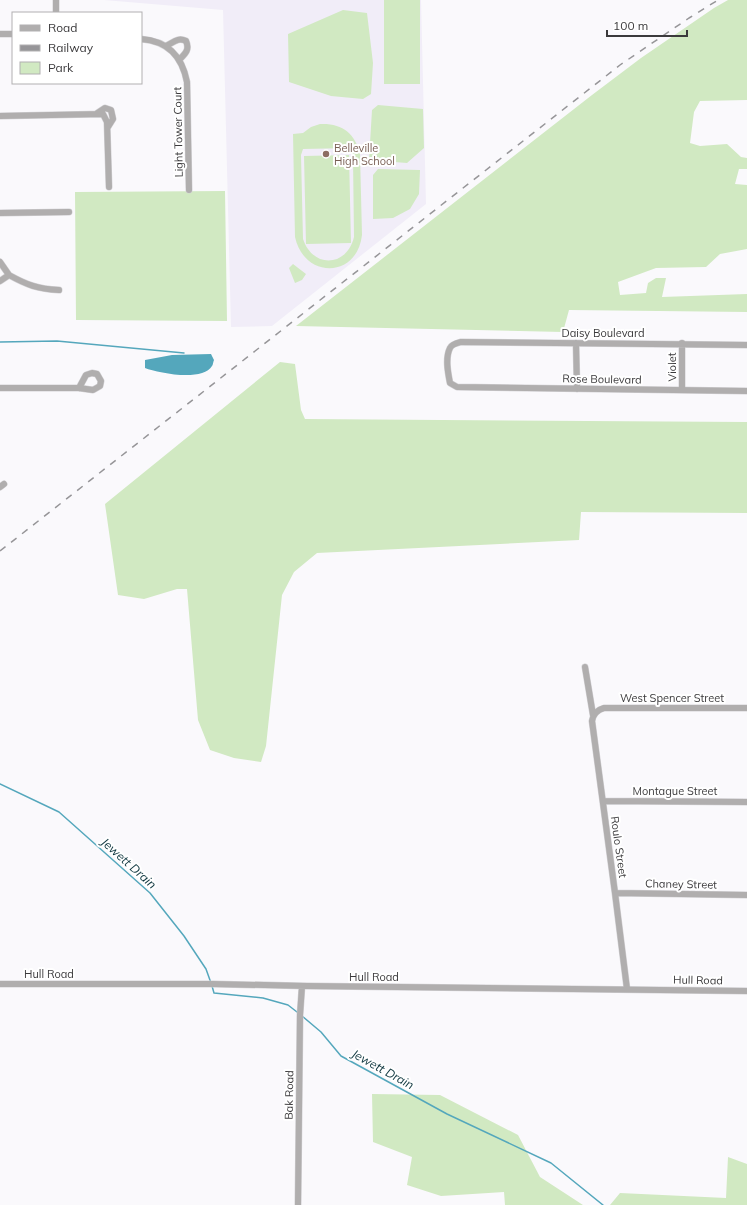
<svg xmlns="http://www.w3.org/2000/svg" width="747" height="1205" font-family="Mulish,sans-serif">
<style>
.built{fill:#f1edf8}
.green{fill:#d1e9c2;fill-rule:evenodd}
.water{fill:#54a7bc}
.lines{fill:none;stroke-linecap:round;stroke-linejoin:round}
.stream{stroke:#54a7bc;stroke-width:1.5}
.minor-casing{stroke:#d4d3d6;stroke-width:7}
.minor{stroke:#b0aeae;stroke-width:6}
.rail{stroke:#969598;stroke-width:1.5;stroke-dasharray:7 7;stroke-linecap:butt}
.education-dot{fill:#8d6e63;stroke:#fff;stroke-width:1.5}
.labels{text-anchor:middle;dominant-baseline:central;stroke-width:4;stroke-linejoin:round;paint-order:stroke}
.street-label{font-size:11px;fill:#3b3a3c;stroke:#fff}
.education-label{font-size:11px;fill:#785e54;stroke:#fff;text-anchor:start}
.water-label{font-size:12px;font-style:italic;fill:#0d353e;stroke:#fff}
</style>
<rect width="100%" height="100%" fill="#faf9fc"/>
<path class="built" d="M 104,0 L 421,0 L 426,204 L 272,326 L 231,327 L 223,10 Z"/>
<path class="green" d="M 384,0 L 420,0 L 420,84 L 384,84 Z
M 728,0 L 747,0 L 747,100 L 700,101 L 694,112 L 690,143 L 700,146 L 727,144 L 741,157 L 747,158 L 747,169 L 739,169 L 735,184 L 747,185 L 747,249 L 720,254 L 706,267 L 656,268 L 618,282 L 620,295 L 646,293 L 648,283 L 656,278 L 666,278 L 662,297 L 747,294 L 747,312 L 569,310 L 563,332 L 296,326 L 592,95 L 641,58 L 714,8 Z
M 343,10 L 367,13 L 373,63 L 371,94 L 363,99 L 331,96 L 289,82 L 288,34 Z
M 378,105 L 423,109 L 424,148 L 407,163 L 369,160 L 372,110 Z
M 320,124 C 342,123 355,133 360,154 L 362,235 C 357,279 304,279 295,237 L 293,134 L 303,133 L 311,127 ZM 351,148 L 353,158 L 354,237 C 347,267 313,269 303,239 L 301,155 L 303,149 Z
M 349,155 L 351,243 L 306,244 L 304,156 Z
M 378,169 L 420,170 L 419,194 L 410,209 L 393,218 L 373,219 L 373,175 Z
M 225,191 L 227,321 L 76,320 L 75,192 Z
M 293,264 L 306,274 L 302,280 L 295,283 L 289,268 Z
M 280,362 L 295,364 L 301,410 L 305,419 L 747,422 L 747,513 L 581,512 L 579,540 L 317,553 L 294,572 L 282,595 L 266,746 L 261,762 L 234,758 L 210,750 L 198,720 L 187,589 L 177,589 L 144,599 L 118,595 L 105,504 Z
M 372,1094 L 440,1095 L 518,1135 L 540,1177 L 583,1205 L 505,1205 L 504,1192 L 441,1196 L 407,1185 L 412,1157 L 373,1142 Z
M 728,1157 L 747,1164 L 747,1205 L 610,1205 L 620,1193 L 726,1198 Z"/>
<path class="water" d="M 211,354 L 214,360 C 213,362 213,365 212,366 C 203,382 158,373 145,368 L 145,360 L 172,355 Z"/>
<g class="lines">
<path class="stream" d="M 0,342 L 57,341 L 184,353
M 0,784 L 59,812 L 150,893 L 184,936 L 206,969 L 211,983
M 212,986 L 214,993 L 263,998 L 288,1005 L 297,1012
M 302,1016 L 321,1032 L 341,1056 L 447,1114 L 551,1163 L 603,1205"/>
<g class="minor-casing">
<path id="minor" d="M 56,0 L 56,13
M 0,34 L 13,34
M 141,39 C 168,41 182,56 187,82 L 189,190
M 166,46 C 174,42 178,37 186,41 C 190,50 185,54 179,60
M 96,114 L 105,108 L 111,110 L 113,119 L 108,127
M 0,116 L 103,114 L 107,122 L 109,187
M 0,213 L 69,212
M 0,262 L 9,275
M 0,281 L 9,275 C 27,285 38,289 59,290
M 576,343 L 577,389
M 682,343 L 682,390
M 747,345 L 461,342 C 457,343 452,344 450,348 C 445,358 448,373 450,383 L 457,387 L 747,391
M 0,388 L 79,388 L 93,390 L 100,386 L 101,381 L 97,374 L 92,373 L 86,375 L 79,388
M 0,487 L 4,484
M 585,667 L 593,715
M 603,801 L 747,802
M 615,893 L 747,895
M 0,984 L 213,984 L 307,986 L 747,991
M 627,989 L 615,893 L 592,721 C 593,714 597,710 604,708 L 747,708
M 298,1205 L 300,1015 L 302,986"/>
</g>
<use href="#minor" class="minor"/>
<path class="rail" d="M 0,551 L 620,65 L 689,18 L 718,0"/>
</g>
<circle class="education-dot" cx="326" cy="154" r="4"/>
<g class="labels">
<g class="street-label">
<text transform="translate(178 132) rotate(-91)">Light Tower Court</text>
<text x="603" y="333">Daisy Boulevard</text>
<text transform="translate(672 367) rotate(-91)">Violet</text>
<text transform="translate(602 379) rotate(1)">Rose Boulevard</text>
<text x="672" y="698">West Spencer Street</text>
<text x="675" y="791">Montague Street</text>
<text transform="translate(619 847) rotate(82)">Roulo Street</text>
<text transform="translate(681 884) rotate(1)">Chaney Street</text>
<text x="49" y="974">Hull Road</text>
<text x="374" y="977">Hull Road</text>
<text transform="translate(698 980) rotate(1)">Hull Road</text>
<text transform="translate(289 1095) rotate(-89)">Bak Road</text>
</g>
<g class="education-label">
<text x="334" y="148">Belleville<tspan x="334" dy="13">High School</tspan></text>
</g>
<g class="water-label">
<text transform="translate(129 863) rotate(42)">Jewett Drain</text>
<text transform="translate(383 1069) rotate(29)">Jewett Drain</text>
</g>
</g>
<rect x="12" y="12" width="130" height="72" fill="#ffffff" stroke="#b1b0b1"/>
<rect x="20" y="25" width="20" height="6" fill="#b0aeae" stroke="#b1b0b1"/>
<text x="48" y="32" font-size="12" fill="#3b3a3c">Road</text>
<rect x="20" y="45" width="20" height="6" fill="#969598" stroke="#b1b0b1"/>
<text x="48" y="52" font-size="12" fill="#3b3a3c">Railway</text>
<rect x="20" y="62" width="20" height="12" fill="#d1e9c2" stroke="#b1b0b1"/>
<text x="48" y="72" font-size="12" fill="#3b3a3c">Park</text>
<path d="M607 30v6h80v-6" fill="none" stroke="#3b3a3c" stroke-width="2"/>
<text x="613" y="30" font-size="12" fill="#3b3a3c" stroke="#ffffff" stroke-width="3" paint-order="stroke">100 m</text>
</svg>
